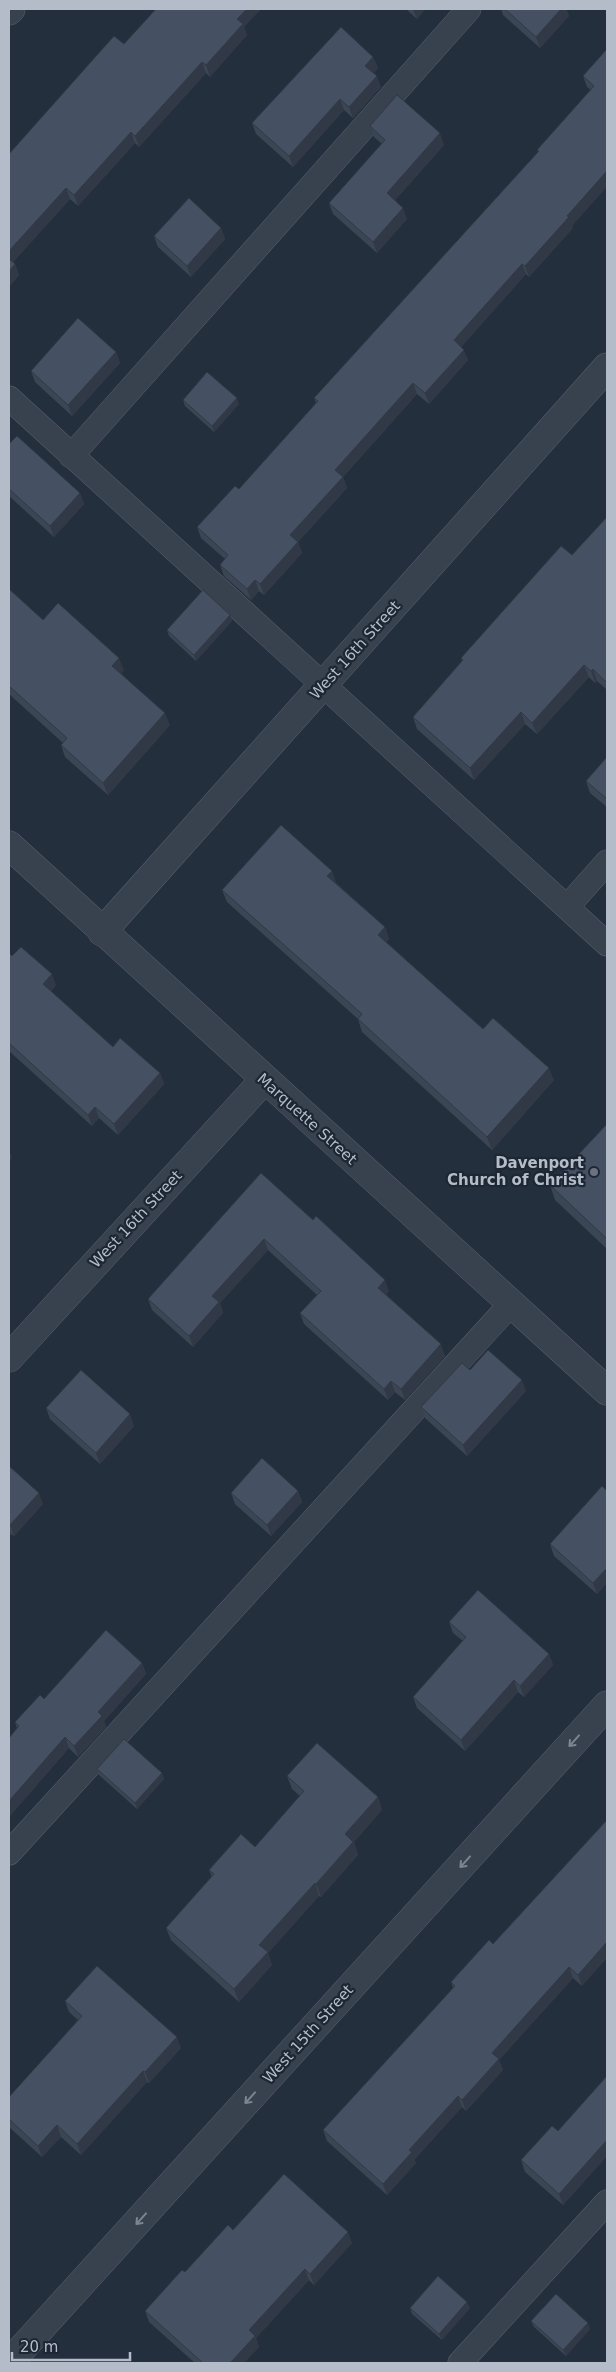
<svg xmlns="http://www.w3.org/2000/svg" width="616" height="2372" font-family="'DejaVu Sans',sans-serif">
<style>
.lines{fill:none;stroke-linecap:round;stroke-linejoin:round}
.service-casing{stroke:#565f6c;stroke-width:25}
.minor-casing{stroke:#565f6c;stroke-width:29}
.tertiary-casing{stroke:#565f6c;stroke-width:29}
.service{stroke:#38414e;stroke-width:24}
.minor{stroke:#38414e;stroke-width:28}
.tertiary{stroke:#38414e;stroke-width:28}
.wall{fill:#3b4654}
.shaded-wall{fill:#303945}
.building{fill:#455162;stroke:#303945}
.oneway{stroke:#7c8592}
.worship-dot{fill:#6b7280;stroke:#1d2633;stroke-width:2}
.labels{text-anchor:middle;dominant-baseline:central;stroke-width:4.5;stroke-linejoin:round;paint-order:stroke}
.street-label{font-size:15px;fill:#b4bcc9;stroke:#1d2633}
.poi-label{font-size:15px;font-weight:bold;fill:#b4bcc9;stroke:#1d2633;text-anchor:end}
</style>
<rect width="100%" height="100%" fill="#242f3e"/>
<g class="lines">
<g class="service-casing">
<path id="service" d="M 9,398 L 607,944
M 71,456 L 469,9
M 567,907 L 607,862
M 9,1853 L 511,1304
M 460,2363 L 607,2202"/>
</g>
<g class="minor-casing">
<path id="minor" d="M 9,11 L 11,9
M 102,932 L 607,367
M 9,1358 L 264,1080
M 9,2363 L 607,1705"/>
</g>
<g class="tertiary-casing">
<path id="tertiary" d="M 9,845 L 607,1391"/>
</g>
<use href="#service" class="service"/>
<use href="#minor" class="minor"/>
<use href="#tertiary" class="tertiary"/>
</g>
<path class="wall" d="M 156,9 L 261,9 L 244,27 L 247,35 L 210,77 L 206,73 L 139,147 L 135,143 L 78,206 L 70,199 L 13,262 L 15,264 L 19,275 L 9,287 L 9,154 L 124,44 Z
M 406,9 L 425,9 L 417,19 Z
M 501,9 L 566,9 L 569,16 L 540,48 L 503,15 Z
M 607,49 L 572,226 L 573,228 L 529,277 L 526,274 L 461,347 L 468,360 L 429,404 L 417,394 L 343,477 L 347,488 L 298,542 L 302,553 L 264,595 L 259,591 L 251,600 L 224,576 L 220,565 L 225,559 L 201,538 L 197,527 L 239,489 L 316,403 L 314,398 L 538,152 L 537,150 L 591,90 L 587,87 L 583,76 Z
M 373,57 L 378,68 L 373,73 L 381,87 L 353,118 L 344,110 L 293,167 L 256,134 L 252,123 Z
M 370,126 L 444,145 L 395,200 L 407,219 L 377,253 L 333,214 L 329,203 L 382,144 L 374,137 Z
M 221,228 L 225,239 L 191,277 L 158,247 L 154,236 Z
M 116,352 L 120,363 L 72,416 L 35,382 L 31,371 Z
M 183,400 L 239,404 L 214,432 L 185,406 Z
M 9,444 L 80,493 L 84,504 L 54,537 L 9,496 Z
M 607,517 L 607,690 L 597,681 L 595,683 L 589,677 L 537,734 L 525,724 L 474,780 L 417,729 L 413,717 L 462,661 L 461,658 L 572,555 Z
M 9,589 L 43,620 L 124,670 L 121,673 L 170,725 L 108,795 L 65,757 L 61,745 L 63,743 L 9,694 Z
M 230,615 L 232,621 L 196,661 L 169,636 L 167,630 Z
M 607,757 L 607,807 L 590,793 L 586,781 Z
M 332,871 L 336,883 L 385,927 L 389,939 L 386,942 L 483,1029 L 554,1080 L 492,1150 L 362,1032 L 358,1019 L 227,902 L 222,890 Z
M 9,953 L 12,956 L 56,985 L 51,991 L 113,1047 L 160,1073 L 164,1084 L 118,1135 L 99,1118 L 92,1126 L 9,1051 Z
M 607,1124 L 607,1249 L 555,1200 L 550,1185 Z
M 261,1173 L 389,1291 L 386,1294 L 445,1356 L 405,1400 L 395,1392 L 388,1400 L 304,1324 L 300,1313 L 317,1295 L 268,1250 L 220,1303 L 223,1313 L 193,1347 L 152,1310 L 148,1299 Z
M 470,1370 L 526,1391 L 467,1456 L 425,1418 L 421,1407 Z
M 46,1408 L 134,1426 L 100,1464 L 50,1419 Z
M 9,1466 L 43,1504 L 14,1536 L 11,1534 L 9,1536 Z
M 298,1491 L 302,1502 L 271,1536 L 235,1504 L 231,1493 Z
M 607,1491 L 607,1583 L 597,1594 L 554,1556 L 550,1544 Z
M 449,1622 L 549,1654 L 553,1665 L 524,1697 L 518,1692 L 465,1751 L 417,1708 L 413,1697 L 463,1641 L 453,1633 Z
M 142,1663 L 146,1674 L 104,1721 L 106,1727 L 78,1757 L 69,1748 L 9,1817 L 9,1738 L 17,1728 L 15,1722 L 44,1699 Z
M 97,1769 L 162,1773 L 164,1779 L 137,1809 L 99,1775 Z
M 287,1776 L 378,1797 L 382,1810 L 354,1842 L 358,1855 L 321,1897 L 319,1896 L 268,1953 L 272,1965 L 239,2002 L 171,1940 L 166,1928 L 212,1877 L 209,1870 L 255,1847 L 300,1796 L 292,1789 Z
M 607,1820 L 582,1986 L 573,1978 L 499,2060 L 503,2070 L 466,2111 L 462,2107 L 414,2160 L 416,2163 L 387,2195 L 327,2141 L 323,2130 L 453,1988 L 451,1982 L 493,1944 Z
M 65,2001 L 181,2048 L 149,2083 L 147,2082 L 81,2155 L 61,2137 L 42,2157 L 9,2127 L 9,2097 L 78,2020 L 69,2012 Z
M 607,2076 L 607,2156 L 563,2205 L 525,2172 L 521,2160 L 558,2131 Z
M 233,2230 L 352,2243 L 314,2285 L 309,2280 L 256,2338 L 259,2347 L 244,2363 L 195,2363 L 149,2322 L 145,2311 L 185,2272 Z
M 410,2308 L 470,2308 L 442,2340 L 412,2314 Z
M 531,2321 L 590,2329 L 566,2356 L 534,2327 Z"/>
<path class="shaded-wall" d="M 247,9 L 261,9 L 244,27 L 247,35 L 210,77 L 206,65 L 237,19 Z
M 413,9 L 425,9 L 417,19 Z
M 561,9 L 566,9 L 569,16 L 540,48 L 536,37 Z
M 373,57 L 378,68 L 369,77 L 365,66 Z
M 202,62 L 206,73 L 139,147 L 135,136 Z
M 377,76 L 381,87 L 353,118 L 349,107 Z
M 340,99 L 344,110 L 293,167 L 289,156 Z
M 131,132 L 135,143 L 78,206 L 74,195 Z
M 440,133 L 444,145 L 391,204 L 387,193 Z
M 607,171 L 607,187 L 572,226 L 573,228 L 529,277 L 525,266 L 567,216 Z
M 66,188 L 70,199 L 9,267 L 9,251 Z
M 403,208 L 407,219 L 377,253 L 373,242 Z
M 221,228 L 225,239 L 191,277 L 187,266 Z
M 15,264 L 19,275 L 9,287 L 9,271 Z
M 522,264 L 526,274 L 458,351 L 454,340 Z
M 464,350 L 468,360 L 429,404 L 425,393 Z
M 116,352 L 120,363 L 72,416 L 68,405 Z
M 413,383 L 417,394 L 339,481 L 335,470 Z
M 237,398 L 239,404 L 214,432 L 212,426 Z
M 343,477 L 347,488 L 294,546 L 290,535 Z
M 80,493 L 84,504 L 54,537 L 50,526 Z
M 298,542 L 302,553 L 264,595 L 260,584 Z
M 255,580 L 259,591 L 251,600 L 247,589 Z
M 230,615 L 232,621 L 196,661 L 194,655 Z
M 119,658 L 124,670 L 117,678 L 112,666 Z
M 584,665 L 589,677 L 537,734 L 532,723 Z
M 593,669 L 597,681 L 595,683 L 591,671 Z
M 521,712 L 525,724 L 474,780 L 470,768 Z
M 165,713 L 170,725 L 108,795 L 103,783 Z
M 332,871 L 336,883 L 332,888 L 327,876 Z
M 385,927 L 389,939 L 382,947 L 378,935 Z
M 52,974 L 56,985 L 47,995 L 43,984 Z
M 549,1068 L 554,1080 L 492,1150 L 487,1137 Z
M 160,1073 L 164,1084 L 118,1135 L 114,1124 Z
M 95,1107 L 99,1118 L 92,1126 L 88,1115 Z
M 10,1152 L 12,1158 L 9,1162 L 9,1154 Z
M 264,1239 L 268,1250 L 220,1303 L 223,1313 L 193,1347 L 189,1336 L 212,1296 Z
M 385,1280 L 389,1291 L 382,1299 L 378,1288 Z
M 441,1344 L 445,1356 L 405,1400 L 401,1389 Z
M 522,1380 L 526,1391 L 467,1456 L 463,1445 Z
M 391,1381 L 395,1392 L 388,1400 L 384,1389 Z
M 130,1414 L 134,1426 L 100,1464 L 96,1453 Z
M 298,1491 L 302,1502 L 271,1536 L 267,1525 Z
M 39,1493 L 43,1504 L 14,1536 L 10,1525 Z
M 9,1528 L 11,1534 L 9,1536 Z
M 607,1568 L 607,1583 L 597,1594 L 593,1583 Z
M 549,1654 L 553,1665 L 524,1697 L 520,1686 Z
M 142,1663 L 146,1674 L 104,1721 L 106,1727 L 78,1757 L 74,1746 L 98,1712 Z
M 514,1680 L 518,1692 L 465,1751 L 461,1740 Z
M 65,1737 L 69,1748 L 9,1817 L 9,1801 Z
M 162,1773 L 164,1779 L 137,1809 L 135,1803 Z
M 378,1797 L 382,1810 L 354,1842 L 358,1855 L 321,1897 L 316,1884 L 345,1834 Z
M 315,1883 L 319,1896 L 268,1953 L 272,1965 L 239,2002 L 234,1989 L 259,1945 Z
M 607,1942 L 607,1958 L 582,1986 L 578,1975 Z
M 569,1967 L 573,1978 L 499,2060 L 503,2070 L 466,2111 L 462,2100 L 492,2053 Z
M 177,2037 L 181,2048 L 149,2083 L 145,2072 Z
M 143,2071 L 147,2082 L 81,2155 L 77,2144 Z
M 458,2096 L 462,2107 L 414,2160 L 416,2163 L 387,2195 L 383,2184 L 409,2150 Z
M 57,2125 L 61,2137 L 42,2157 L 38,2146 Z
M 607,2140 L 607,2156 L 563,2205 L 559,2194 Z
M 348,2232 L 352,2243 L 314,2285 L 310,2274 Z
M 305,2269 L 309,2280 L 256,2338 L 259,2347 L 244,2363 L 230,2363 L 249,2330 Z
M 467,2302 L 470,2308 L 442,2340 L 439,2334 Z
M 588,2323 L 590,2329 L 566,2356 L 563,2350 Z"/>
<path class="building" d="M 156,9 L 247,9 L 237,19 L 243,24 L 206,65 L 202,62 L 135,136 L 131,132 L 74,195 L 66,188 L 9,251 L 9,154 L 114,36 L 124,44 Z
M 505,9 L 561,9 L 536,37 Z
M 341,27 L 373,57 L 365,66 L 377,76 L 349,107 L 340,99 L 289,156 L 252,123 Z
M 607,49 L 607,171 L 567,216 L 569,217 L 525,266 L 522,264 L 454,340 L 464,350 L 425,393 L 413,383 L 335,470 L 343,477 L 290,535 L 298,542 L 260,584 L 255,580 L 247,589 L 220,565 L 228,555 L 197,527 L 235,486 L 239,489 L 318,401 L 314,398 L 539,151 L 537,150 L 594,86 L 583,76 Z
M 397,95 L 440,133 L 387,193 L 403,208 L 373,242 L 329,203 L 385,140 L 370,126 Z
M 189,198 L 221,228 L 187,266 L 154,236 Z
M 9,259 L 15,264 L 9,271 Z
M 78,318 L 116,352 L 68,405 L 31,371 Z
M 207,372 L 237,398 L 212,426 L 183,400 Z
M 17,436 L 80,493 L 50,526 L 9,489 L 9,444 Z
M 607,517 L 607,683 L 593,669 L 591,671 L 584,665 L 532,723 L 521,712 L 470,768 L 413,717 L 463,660 L 461,658 L 561,546 L 572,555 Z
M 9,589 L 43,620 L 58,603 L 119,658 L 112,666 L 165,713 L 103,783 L 61,745 L 67,738 L 9,686 Z
M 203,590 L 230,615 L 194,655 L 167,630 Z
M 607,757 L 607,799 L 586,781 Z
M 281,825 L 332,871 L 327,876 L 385,927 L 378,935 L 483,1029 L 493,1018 L 549,1068 L 487,1137 L 358,1019 L 362,1014 L 222,890 Z
M 21,947 L 52,974 L 43,984 L 113,1047 L 120,1038 L 160,1073 L 114,1124 L 95,1107 L 88,1115 L 9,1043 L 9,953 L 12,956 Z
M 607,1124 L 607,1239 L 550,1185 Z
M 261,1173 L 313,1220 L 316,1216 L 385,1280 L 378,1288 L 441,1344 L 401,1389 L 391,1381 L 384,1389 L 300,1313 L 321,1291 L 264,1239 L 212,1296 L 219,1302 L 189,1336 L 148,1299 Z
M 488,1350 L 522,1380 L 463,1445 L 421,1407 L 462,1363 L 470,1370 Z
M 81,1370 L 130,1414 L 96,1453 L 46,1408 Z
M 262,1458 L 298,1491 L 267,1525 L 231,1493 Z
M 9,1466 L 39,1493 L 10,1525 L 9,1524 Z
M 602,1486 L 607,1491 L 607,1568 L 593,1583 L 550,1544 Z
M 478,1590 L 549,1654 L 520,1686 L 514,1680 L 461,1740 L 413,1697 L 466,1637 L 449,1622 Z
M 106,1630 L 142,1663 L 98,1712 L 102,1716 L 74,1746 L 65,1737 L 9,1801 L 9,1738 L 19,1726 L 15,1722 L 40,1695 L 44,1699 Z
M 124,1739 L 162,1773 L 135,1803 L 97,1769 Z
M 317,1743 L 378,1797 L 345,1834 L 353,1842 L 316,1884 L 315,1883 L 259,1945 L 268,1952 L 234,1989 L 166,1928 L 214,1874 L 209,1870 L 241,1834 L 255,1847 L 304,1791 L 287,1776 Z
M 607,1820 L 607,1942 L 578,1975 L 569,1967 L 492,2053 L 499,2059 L 462,2100 L 458,2096 L 409,2150 L 412,2152 L 383,2184 L 323,2130 L 455,1986 L 451,1982 L 489,1940 L 493,1944 Z
M 97,1966 L 177,2037 L 145,2072 L 143,2071 L 77,2144 L 57,2125 L 38,2146 L 9,2119 L 9,2097 L 82,2016 L 65,2001 Z
M 607,2076 L 607,2140 L 559,2194 L 521,2160 L 552,2126 L 558,2131 Z
M 284,2174 L 348,2232 L 310,2274 L 305,2269 L 249,2330 L 255,2336 L 230,2363 L 203,2363 L 145,2311 L 182,2270 L 185,2272 L 228,2225 L 233,2230 Z
M 438,2276 L 467,2302 L 439,2334 L 410,2308 Z
M 556,2294 L 588,2323 L 563,2350 L 531,2321 Z"/>
<defs><path id="oneway-shaft" d="M-6 0H5M1.5-3L5.5 0L1.5 3" fill="none" stroke-width="1.6" stroke-linecap="round" stroke-linejoin="round" transform="scale(1.25)"/></defs>
<g class="oneway">
<use href="#oneway-shaft" transform="translate(574 1741) rotate(132)"/>
<use href="#oneway-shaft" transform="translate(465 1862) rotate(132)"/>
<use href="#oneway-shaft" transform="translate(250 2098) rotate(132)"/>
<use href="#oneway-shaft" transform="translate(141 2219) rotate(132)"/>
</g>
<circle class="worship-dot" cx="594" cy="1172" r="5"/>
<g class="labels">
<g class="street-label">
<text transform="translate(355 650) rotate(-48)">West 16th Street</text>
<text transform="translate(307 1119) rotate(42)">Marquette Street</text>
<text transform="translate(136 1219) rotate(-47)">West 16th Street</text>
<text transform="translate(308 2034) rotate(-48)">West 15th Street</text>
</g>
<g class="poi-label">
<text x="584" y="1163">Davenport<tspan x="584" dy="17">Church of Christ</tspan></text>
</g>
</g>
<rect width="616" height="2372" fill="none" stroke="#b4bcc9" stroke-width="20"/>
<path d="M12 2352v8h118v-8" fill="none" stroke="#b4bcc9" stroke-width="2.5"/>
<text x="20" y="2352" font-size="15" fill="#b4bcc9" stroke="#1d2633" stroke-width="4" paint-order="stroke">20 m</text>
</svg>
